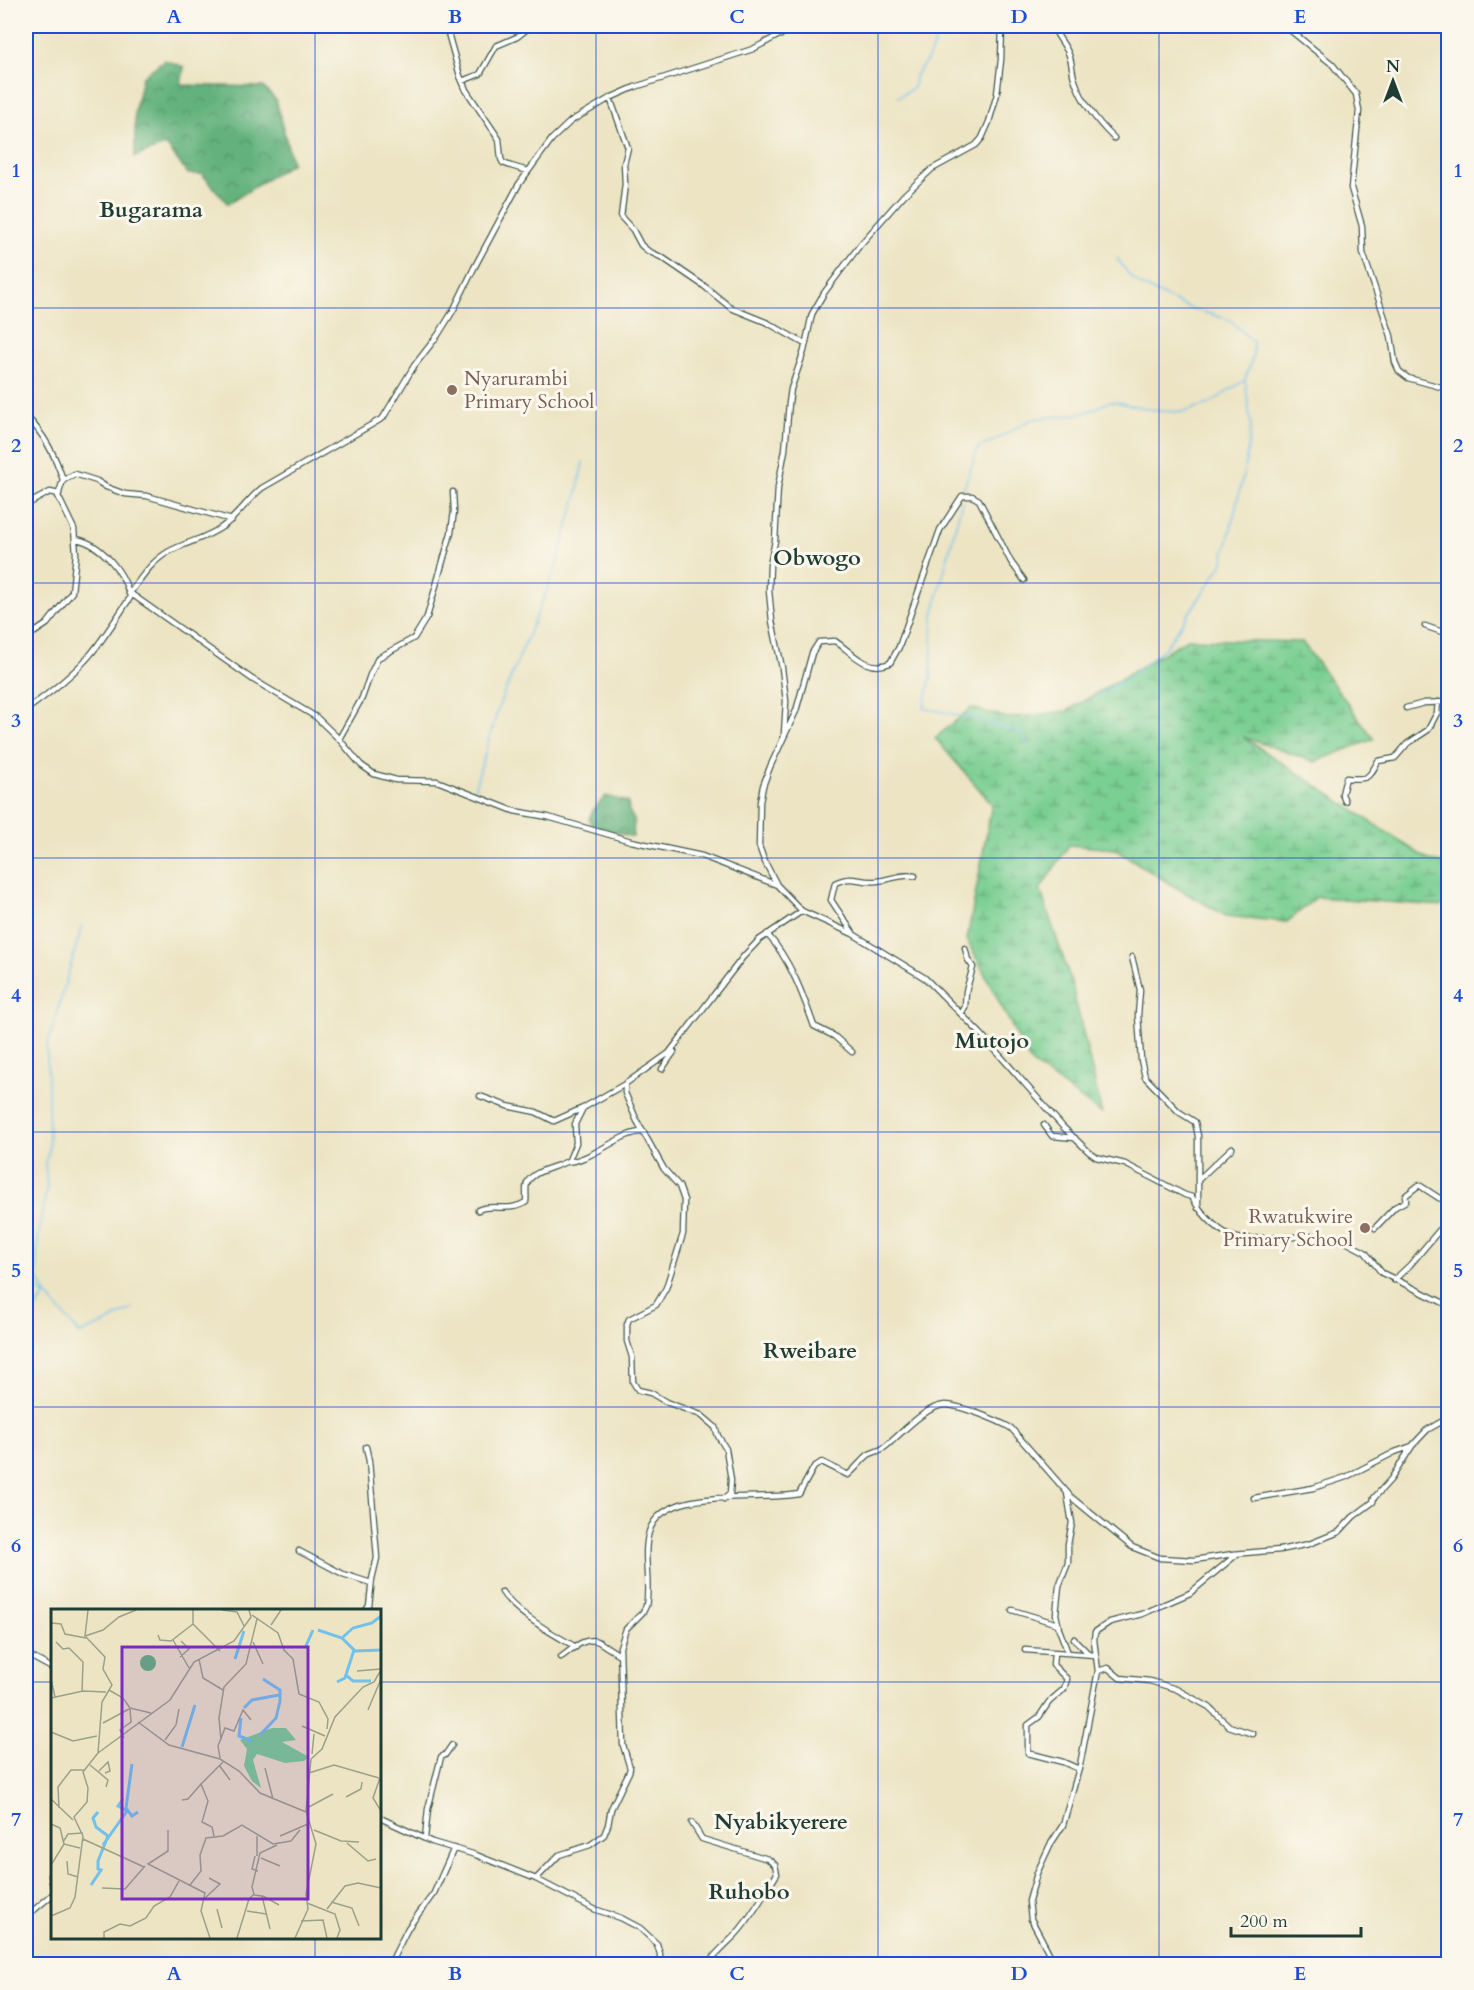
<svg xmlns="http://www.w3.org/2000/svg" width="1474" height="1990" font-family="Cardo,serif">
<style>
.forest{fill:url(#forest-crowns);stroke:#417858;stroke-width:1.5}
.wetland{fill:url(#wetland-marsh);stroke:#4c8664;stroke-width:1.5}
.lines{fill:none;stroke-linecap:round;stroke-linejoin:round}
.stream{stroke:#71c1ec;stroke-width:1.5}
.minor-casing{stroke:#3e5649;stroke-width:7}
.minor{stroke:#fff;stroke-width:4.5}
.grid{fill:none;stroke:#1d4ed8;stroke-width:1.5;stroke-opacity:0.55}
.education-dot{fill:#8d6e63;stroke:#fbf7ec;stroke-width:2}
.labels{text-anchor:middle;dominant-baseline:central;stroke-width:6;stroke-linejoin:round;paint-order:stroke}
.education-label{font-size:20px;fill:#785e54;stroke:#fbf7ec;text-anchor:start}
.quarter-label{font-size:22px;font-weight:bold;fill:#1f3d34;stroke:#fbf7ec}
.inset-river{fill:none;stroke:#71c1ec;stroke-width:3}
.inset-road{fill:none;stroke:#9aa18a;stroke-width:1.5}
.view{fill:#7b2cbf;fill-opacity:0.15;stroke:#7b2cbf;stroke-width:3}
.inset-edge{fill:none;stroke:#1f3d34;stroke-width:3}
.neatline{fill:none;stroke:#1d4ed8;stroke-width:2}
.grid-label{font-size:20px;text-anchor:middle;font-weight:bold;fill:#1d4ed8}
</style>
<defs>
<pattern id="forest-crowns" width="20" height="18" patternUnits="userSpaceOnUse" patternTransform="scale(1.5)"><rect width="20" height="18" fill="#63b27d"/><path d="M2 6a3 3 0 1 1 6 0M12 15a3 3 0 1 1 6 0" fill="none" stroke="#519267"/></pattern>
<pattern id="wetland-marsh" width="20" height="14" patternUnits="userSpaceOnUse" patternTransform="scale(1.5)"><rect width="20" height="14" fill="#7acf93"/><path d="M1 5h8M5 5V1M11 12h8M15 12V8" fill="none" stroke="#63a979"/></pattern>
</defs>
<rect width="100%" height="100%" fill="#fbf7ec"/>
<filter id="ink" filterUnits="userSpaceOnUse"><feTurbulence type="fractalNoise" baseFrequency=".0167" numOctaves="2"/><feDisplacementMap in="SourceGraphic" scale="12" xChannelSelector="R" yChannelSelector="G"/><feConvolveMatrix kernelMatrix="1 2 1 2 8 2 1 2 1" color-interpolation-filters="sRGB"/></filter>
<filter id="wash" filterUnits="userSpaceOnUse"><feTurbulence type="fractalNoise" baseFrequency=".008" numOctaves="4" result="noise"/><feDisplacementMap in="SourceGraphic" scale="24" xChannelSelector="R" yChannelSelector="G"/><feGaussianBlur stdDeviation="1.35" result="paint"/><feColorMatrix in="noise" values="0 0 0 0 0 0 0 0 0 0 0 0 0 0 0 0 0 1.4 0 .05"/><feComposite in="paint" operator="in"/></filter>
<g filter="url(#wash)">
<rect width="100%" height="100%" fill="#ece4c3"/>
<path class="forest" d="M 164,60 L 184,67 L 181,85 L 263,87 L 276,100 L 292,163 L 228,204 L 202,174 L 188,174 L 166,145 L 135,157 L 135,110 L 142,77 Z
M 606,796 L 628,802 L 629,811 L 634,820 L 633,837 L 593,826 L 589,819 L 593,810 Z"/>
<path class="wetland" d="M 1187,639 L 1302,642 L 1374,739 L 1315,762 L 1243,737 L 1430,861 L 1448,864 L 1448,898 L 1441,906 L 1317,897 L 1287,922 L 1226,916 L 1170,884 L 1115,849 L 1069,845 L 1040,889 L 1071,981 L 1102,1114 L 1031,1063 L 967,940 L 992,804 L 935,738 L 971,708 L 1008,718 L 1067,711 Z"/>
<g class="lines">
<path class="stream" d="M 898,97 L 913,88 L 916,74 L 928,59 L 936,40 L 937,26
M 962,493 L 978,448 L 1003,436 L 1032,419 L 1066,416 L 1087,412 L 1111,401 L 1159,411 L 1183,412 L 1209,404 L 1245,380
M 962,501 L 933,615 L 931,677 L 924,708 L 976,719 L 1024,734 L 1027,745
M 1096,697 L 1124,681 L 1165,648 L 1222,565 L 1244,473 L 1251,426 L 1245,380 L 1253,356 L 1253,342 L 1230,320 L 1190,308 L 1140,285 L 1129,275 L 1117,258
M 474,790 L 499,706 L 555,570 L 576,498 L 583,462
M 82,926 L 47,1047 L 49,1151 L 45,1162 L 47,1187 L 40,1223 L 37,1253 L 37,1277 L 46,1294 L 80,1334 L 106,1323 L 133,1308
M 26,1283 L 46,1295 L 26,1322"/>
</g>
</g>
<g filter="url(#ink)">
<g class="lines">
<g class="minor-casing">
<path id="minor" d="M 446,26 L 460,76 L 466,90 L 499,139 L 501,159 L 503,163 L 511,166 L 528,171
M 769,26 L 781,35
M 1053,26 C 1058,39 1065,44 1069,55 C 1072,62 1072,71 1074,78 C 1082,102 1096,121 1114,138
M 1285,26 L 1332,64 L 1356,94 L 1359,111 L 1351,188 L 1362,226 L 1363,253 L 1391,336 L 1395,362 L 1399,371 L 1408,378 L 1448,389
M 462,81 L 480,74 L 496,46 L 517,37 L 531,26
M 610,98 L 628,148 L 624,164 L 625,184 L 621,217 L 633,230 L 641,245 L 648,251 L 663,258 L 704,286 L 731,308 L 768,323 L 805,344
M 26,416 C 44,434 55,454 63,480
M 26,505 L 50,492 L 59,494
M 75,539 C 100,542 123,571 129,594
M 130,593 L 252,679 L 316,717 L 339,739 L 361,765 L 374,774 L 396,780 L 437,781 L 514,811 L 548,817 L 631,841 L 702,856 L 777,885 L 802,911 L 853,934 L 925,978 L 981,1034 L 1063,1127 L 1089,1152 L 1096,1157 L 1125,1164 L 1185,1195 L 1192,1197 C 1202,1215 1221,1236 1242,1239 L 1320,1236 L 1344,1241 L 1365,1252 L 1382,1273 L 1448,1305
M 1425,626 L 1448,634
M 26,634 L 35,632 L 47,624 L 72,592 L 76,554 L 74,529 L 58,496 L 63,480 L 75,474 L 97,481 L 106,487 L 125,494 L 147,496 L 232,520
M 1406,708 L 1424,703 L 1448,702
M 26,710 C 47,695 73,675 90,655 C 105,637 117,617 130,598 L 130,593 C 141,578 151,562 168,552 C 186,542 205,539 222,527 C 237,517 247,500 262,488 L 383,418 L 414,366 L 438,335 L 453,311 L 474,268 L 519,184 L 552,139 L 571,121 L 610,98 L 635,87 L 753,49 L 796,26
M 784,734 L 786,701 L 782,668 L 772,621 L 769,591 L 770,565 L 775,541 L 778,487 L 785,450 L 789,403 L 791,389 L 804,351 L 812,314 L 824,293 L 860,245 L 904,195 L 932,169 L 976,145 L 982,138 L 989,122 L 997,94 L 1001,60 L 1002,26
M 339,739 L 362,698 L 370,675 L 378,658 L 414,638 L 427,617 L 451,533 L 454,511 L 453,492
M 1345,801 L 1342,794 L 1346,778 C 1367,780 1369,779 1378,761 L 1395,758 L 1407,744 L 1428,730 L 1437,713 L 1438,702
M 777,885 L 764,860 L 759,846 L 760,802 L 763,786 L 770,767 L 796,711 L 812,653 L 819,642 L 835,641 C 853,653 867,673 890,663 L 899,647 L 940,530 L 962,496 L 972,496 L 979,500 L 1011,562 L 1024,580
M 853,933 L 831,900 L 835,883 C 854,874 858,883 877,881 C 890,880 902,873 915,876
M 767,934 C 790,959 803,995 814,1026 L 834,1036 L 852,1052
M 1132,957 L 1140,990 L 1138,1015 L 1141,1060 L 1145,1077 L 1179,1112 L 1195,1122 L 1198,1136 L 1198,1208
M 961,1014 L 965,1007 L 966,991 L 973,967 L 968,960 L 965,948
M 662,1069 L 674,1052 L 672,1050
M 480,1096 L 507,1106 L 536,1112 L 554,1121 L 583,1108
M 1044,1125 L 1052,1136 L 1075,1138
M 567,1162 C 594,1160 623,1130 644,1132
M 1198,1180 L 1232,1148
M 478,1210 C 492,1203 509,1213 526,1202 C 527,1196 525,1189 527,1183 C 534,1169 558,1168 569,1160 L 576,1143 L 575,1124 L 583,1108 L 625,1084
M 1375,1228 L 1395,1207 L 1406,1201 L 1405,1196 L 1419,1185 L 1439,1198 L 1448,1201
M 1394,1280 L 1410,1265 L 1448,1220
M 366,1447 L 369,1461 L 377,1558 L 372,1579 L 369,1606 L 366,1610
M 1067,1493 L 1072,1523 L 1068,1544 L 1068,1563 L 1059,1586 L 1056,1614 L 1059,1629 L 1068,1653
M 1254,1498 L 1313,1488 L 1346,1477 L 1395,1452 L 1412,1446 L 1427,1430 L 1448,1418
M 724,1499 L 730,1494 L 731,1480 L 726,1449 L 718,1436 L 715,1427 L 701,1415 L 666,1402 L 651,1393 L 638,1390 L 633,1382 L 632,1357 L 627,1341 L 627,1324 L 629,1319 L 656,1305 L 666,1288 L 683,1234 L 684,1200 L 679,1186 L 664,1169 L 637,1121 L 625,1093 L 625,1084 L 669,1053 L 743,957 L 759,940 L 802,911
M 299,1551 L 343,1574 L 371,1583
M 502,1592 C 515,1613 554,1635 576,1647
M 1012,1610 L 1058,1624
M 1074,1639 L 1089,1654
M 1025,1650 L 1095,1655
M 1054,1653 L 1053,1665 L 1067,1679 L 1064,1689 L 1049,1702 L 1039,1717 L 1028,1725 L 1028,1753 L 1063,1762 L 1079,1769
M 26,1654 L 52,1668
M 561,1657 C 571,1650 586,1635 599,1642 C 606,1646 612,1651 620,1655
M 1098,1671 L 1108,1668 L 1120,1678 L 1150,1681 L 1176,1689 L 1209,1707 L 1229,1726 L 1253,1734
M 380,1818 L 432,1842 L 476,1855 L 536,1879 L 594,1909 L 621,1918 L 640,1928 L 657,1944 L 660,1954 L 660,1964
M 692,1823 L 702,1839 L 768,1859 L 775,1865 L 777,1874 C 764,1894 753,1915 737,1933 C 727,1944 716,1952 708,1964
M 425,1838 L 428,1809 L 441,1757 L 445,1755 L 452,1745
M 51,1875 L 52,1882
M 536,1879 L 559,1855 L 590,1845 L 604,1835 L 608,1825 L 611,1809 L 629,1772 L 630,1768 L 623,1745 L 620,1647 L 626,1629 L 643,1612 L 646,1606 C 651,1582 642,1555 649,1532 C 663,1484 762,1502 799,1494 L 814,1467 L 822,1462 L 848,1475 C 855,1469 861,1461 868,1455 C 873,1452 880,1451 885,1447 C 900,1435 925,1406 945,1405 C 960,1405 997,1420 1011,1428 L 1071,1497 L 1132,1547 L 1160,1558 L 1194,1560 L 1233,1554 L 1280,1550 L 1309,1544 L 1339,1532 L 1353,1517 L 1373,1502 L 1374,1498 L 1391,1479 L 1412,1446
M 26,1913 L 28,1915 L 52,1895
M 1048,1958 L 1092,1964
M 390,1964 L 408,1928 L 434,1893 L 454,1848
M 1035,1964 L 1048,1958 L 1049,1953 L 1031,1919 L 1029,1901 L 1037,1873 L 1050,1845 L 1063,1825 L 1080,1765 L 1098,1671 L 1094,1640 L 1095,1632 L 1110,1622 L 1142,1614 L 1190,1593 L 1236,1555"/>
</g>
<use href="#minor" class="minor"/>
</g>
</g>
<path class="grid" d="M 315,26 L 315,1610M 596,26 L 596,1964M 878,26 L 878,1964M 1159,26 L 1159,1964M 26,308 L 1448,308M 26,583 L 1448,583M 26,858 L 1448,858M 26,1132 L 1448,1132M 26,1407 L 1448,1407M 26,1682 L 52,1682M 380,1682 L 1448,1682M 315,1938 L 315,1964"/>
<g class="education-dot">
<circle cx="452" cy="390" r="6"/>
<circle cx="1365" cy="1228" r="6"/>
</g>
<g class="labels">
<g class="education-label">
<text x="464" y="378">Nyarurambi<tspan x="464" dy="23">Primary School</tspan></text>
<text x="1353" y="1216" text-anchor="end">Rwatukwire<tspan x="1353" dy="23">Primary School</tspan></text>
</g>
<g class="quarter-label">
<text x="151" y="210">Bugarama</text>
<text x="817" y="558">Obwogo</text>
<text x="992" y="1041">Mutojo</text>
<text x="810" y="1351">Rweibare</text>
<text x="781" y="1822">Nyabikyerere</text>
<text x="749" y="1892">Ruhobo</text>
</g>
</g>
<g transform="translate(51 1609)">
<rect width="330" height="330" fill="#ece4c3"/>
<path d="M89 54a8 8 0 1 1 16 0a8 8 0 1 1-16 0Z" fill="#63b27d"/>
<path d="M 221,119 L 235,119 L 245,131 L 231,133 L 258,148 L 253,152 L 234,154 L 206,145 L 202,151 L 210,179 L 201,172 L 193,157 L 196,140 L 189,131 Z" fill="#7acf93"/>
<path class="inset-river" d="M 267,21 L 291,29 L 303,41 L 294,69 L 286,73M 292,28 L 302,19 L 321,14 L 330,7M 254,39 L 262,21M 304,42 L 330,41M 184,50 L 193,22M 296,67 L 302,72 L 320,72M 193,99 L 201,91 L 228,86M 190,109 L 188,127 L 201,132M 209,126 L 225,109 L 229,92 L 229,81 L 212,70M 131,138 L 144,96M 81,155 L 75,199 L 81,207 L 87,203M 52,236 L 76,202 L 67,197 L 72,190M 40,276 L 50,261 L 47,260 L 47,252 L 57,227 L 45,218 L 42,209 L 47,203"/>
<path class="inset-road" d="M 171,1 L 186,3 L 193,17M 201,6 L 227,24 L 233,41 L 242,50 L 248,85 L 268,93 L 277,110 L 276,120M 0,14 L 10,15 L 14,25 L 35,29M 142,15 L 169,42M 220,16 L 230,1M 107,26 L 109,31 L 120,32 L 142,15 L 142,1M 34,27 L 52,21 L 68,8 L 85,1M 122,31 L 138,59M 5,33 L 12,40 L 18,39 L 32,53 L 31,83M 202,33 L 212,55M 129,48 L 138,40 L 130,32M 148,50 L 152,69 L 172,81M 306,62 L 330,60M 0,70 L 4,88M 58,81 L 72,89 L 79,99M 0,89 L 32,82 L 55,83M 317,101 L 330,70M 87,113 L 118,136 L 169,150 L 188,162 L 209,184 L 255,203M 52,114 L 78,100M 251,117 L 274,127M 0,123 L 22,132 L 46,127M 73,129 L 69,121 L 80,113 L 79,99 L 100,104M 114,131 L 125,116 L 128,100M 170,131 L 168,109 L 173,78 L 195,55 L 206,10M 47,144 L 119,91 L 143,53 L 183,32 L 200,8 L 198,1M 261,145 L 263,125M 169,149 L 167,137 L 174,119 L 183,122 L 192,101 L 200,111M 39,156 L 57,171 L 55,178M 168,156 L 179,171M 214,159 L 222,190M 48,162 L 57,153 L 59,162 L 54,164M 258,164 L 283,156 L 328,169M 329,169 L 322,189 L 330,202M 295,188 L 310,180 L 311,173M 0,190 L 22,211M 131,191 L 137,190 L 150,175M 8,199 L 7,178 L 20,161 L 33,161M 256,199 L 282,185M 0,215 L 9,219 L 13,235M 117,221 L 117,242 L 97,255 L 154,284 L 150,302 L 159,329M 263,221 L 290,232 L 308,233M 163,227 L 161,218 L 151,213 L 157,192 L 150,175 L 172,153M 206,227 L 206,247M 229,227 L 257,215M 32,230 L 93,258M 12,233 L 17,225 L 32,224M 296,234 L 317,252 L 325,250M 204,247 L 201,260 L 207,262M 210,249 L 229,257M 16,252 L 17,265 L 27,268M 0,256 L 13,235 L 29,239M 139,276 L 150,262 L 149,246 L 155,229 L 172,227 L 191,216 L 222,235 L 240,232 L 249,221M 51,279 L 74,280 L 94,257M 203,286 L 211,287 L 219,320M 212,287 L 228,296M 153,290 L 169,275 L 158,269M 280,293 L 301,299 L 308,317M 256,294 L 284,305 L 289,321 L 286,329M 166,300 L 171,319M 276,300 L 294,277 L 307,274 L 330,279M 196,302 L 215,305M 0,307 L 19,299 L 24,288 L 32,227 L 23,208 L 36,193 L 37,179 L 32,163 L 47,144 L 51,93 L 61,76 L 52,60 L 54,48 L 34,27 L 37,1M 250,312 L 272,311 L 276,329M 53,329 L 53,323 L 69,315 L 79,317 L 95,309 L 103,297 L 119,288 L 128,272M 186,329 L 198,290 L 203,285 L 201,278 L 209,244 L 226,236M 244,329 L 257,300 L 255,285 L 265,235 L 255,202 L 260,150 L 271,140 L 284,108 L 312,78 L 323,73 L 330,61"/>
<path class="view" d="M 71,38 L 257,38 L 257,290 L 71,290 Z"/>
<rect width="330" height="330" class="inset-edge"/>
</g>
<rect width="1474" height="1990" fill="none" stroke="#fbf7ec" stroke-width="66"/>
<g transform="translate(1393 81)" stroke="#fbf7ec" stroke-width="4.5" paint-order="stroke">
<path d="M0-4.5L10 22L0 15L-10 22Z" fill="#1f3d34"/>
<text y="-9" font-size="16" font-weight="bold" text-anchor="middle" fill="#1f3d34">N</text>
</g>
<path d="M1231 1927v9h130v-9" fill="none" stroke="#1f3d34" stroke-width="3"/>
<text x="1240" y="1927" font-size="18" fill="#1f3d34" stroke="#fbf7ec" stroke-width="4.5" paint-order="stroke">200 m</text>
<rect x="33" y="33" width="1408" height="1924" class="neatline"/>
<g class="grid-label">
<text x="174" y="23">A</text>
<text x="455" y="23">B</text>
<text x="737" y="23">C</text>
<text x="1019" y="23">D</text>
<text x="1300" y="23">E</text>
<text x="16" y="177">1</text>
<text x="1458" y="177">1</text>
<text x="16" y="452">2</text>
<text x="1458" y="452">2</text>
<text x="16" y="727">3</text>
<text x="1458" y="727">3</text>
<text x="16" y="1002">4</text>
<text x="1458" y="1002">4</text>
<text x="16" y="1277">5</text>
<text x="1458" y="1277">5</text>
<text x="16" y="1552">6</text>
<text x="1458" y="1552">6</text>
<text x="16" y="1826">7</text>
<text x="1458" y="1826">7</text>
<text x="174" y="1980">A</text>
<text x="455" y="1980">B</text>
<text x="737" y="1980">C</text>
<text x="1019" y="1980">D</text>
<text x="1300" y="1980">E</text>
</g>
</svg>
